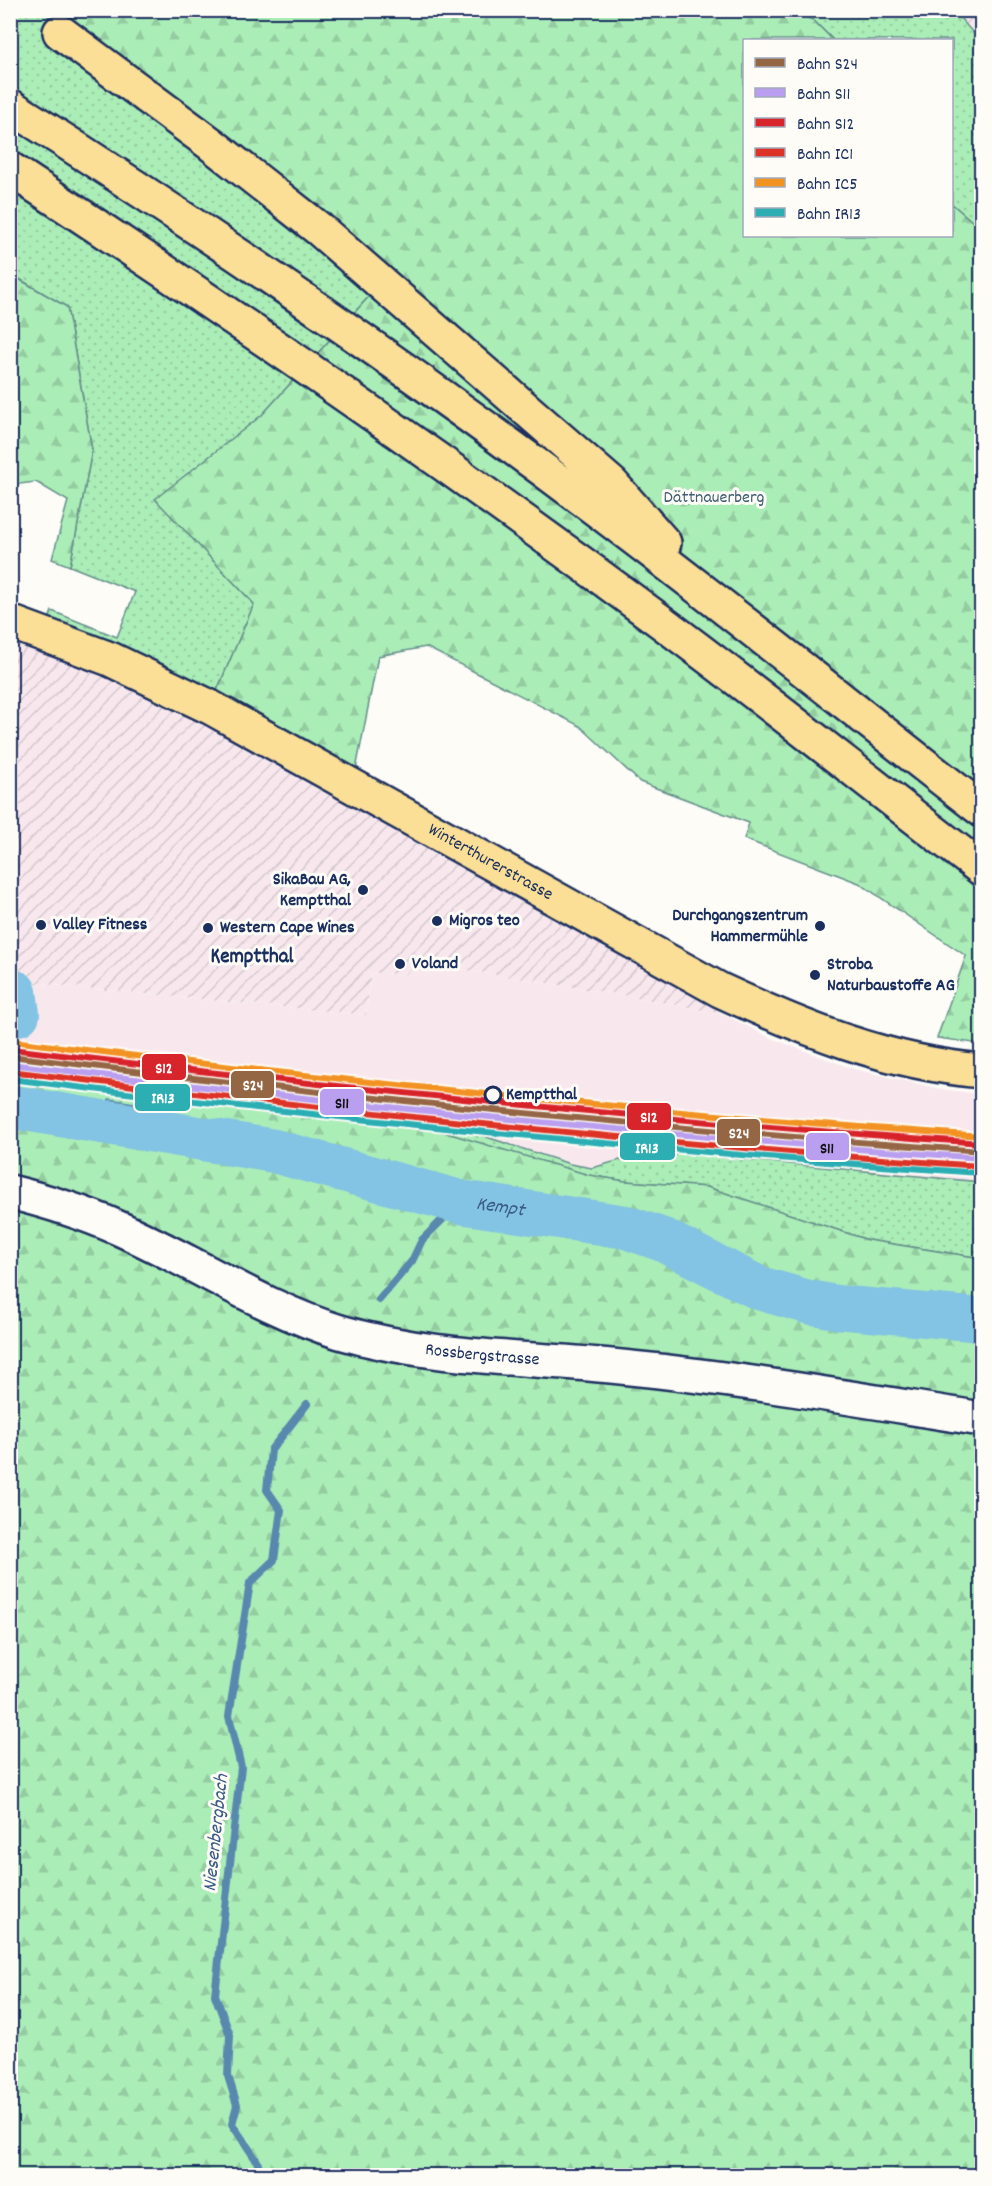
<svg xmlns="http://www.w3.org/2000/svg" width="992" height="2186" font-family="Dekko,sans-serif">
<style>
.built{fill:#f8e8ee}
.industrial{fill:url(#industrial-furrows)}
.green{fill:url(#green-dots);stroke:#638e8a;stroke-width:1.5}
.forest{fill:url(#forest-firs);stroke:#638e8a;stroke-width:1.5}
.water{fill:url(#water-ripples);stroke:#5988ae;stroke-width:1.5}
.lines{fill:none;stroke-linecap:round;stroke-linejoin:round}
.stream{stroke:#5988ae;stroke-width:8}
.river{stroke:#83c3e3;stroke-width:44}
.minor-casing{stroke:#1b2f5e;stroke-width:38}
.major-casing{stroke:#1b2f5e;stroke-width:38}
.highway-casing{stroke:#1b2f5e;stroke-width:38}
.minor{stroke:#fdfcf7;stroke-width:33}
.major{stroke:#fbdf96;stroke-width:33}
.highway{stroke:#fbdf96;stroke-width:33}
.rail-1-casing{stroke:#fdfcf7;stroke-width:10}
.rail-2-casing{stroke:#fdfcf7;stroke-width:10}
.rail-3-casing{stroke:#fdfcf7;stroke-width:10}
.rail-4-casing{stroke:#fdfcf7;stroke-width:10}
.rail-5-casing{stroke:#fdfcf7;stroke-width:10}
.rail-6-casing{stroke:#fdfcf7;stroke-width:10}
.rail-1{stroke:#946644;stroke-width:6}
.rail-2{stroke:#ba9eef;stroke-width:6}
.rail-3{stroke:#d8242b;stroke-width:6}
.rail-4{stroke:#dd3327;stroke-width:6}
.rail-5{stroke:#f29220;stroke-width:6}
.rail-6{stroke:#2caeb3;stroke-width:6}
.poi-dot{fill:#1b2f5e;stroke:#fdfcf7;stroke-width:2}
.stop-dot{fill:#fdfcf7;stroke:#1b2f5e;stroke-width:3}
.labels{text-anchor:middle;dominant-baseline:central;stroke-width:6;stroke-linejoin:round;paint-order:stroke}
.park-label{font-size:18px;fill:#3f5e74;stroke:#fdfcf7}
.street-label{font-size:18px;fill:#1b2f5e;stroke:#fdfcf7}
.poi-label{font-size:18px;font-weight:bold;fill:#1b2f5e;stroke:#fdfcf7;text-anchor:start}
.stop-label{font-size:18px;font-weight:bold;fill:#1b2f5e;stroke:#fdfcf7;text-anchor:start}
.water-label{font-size:20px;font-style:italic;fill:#3a5b86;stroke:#fdfcf7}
.quarter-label{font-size:21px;font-weight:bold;fill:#1b2f5e;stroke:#fdfcf7}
.line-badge{stroke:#fdfcf7;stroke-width:2}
.badge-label{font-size:16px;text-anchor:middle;font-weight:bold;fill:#fff}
.pale-badge-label{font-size:16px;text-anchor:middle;font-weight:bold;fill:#111}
</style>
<defs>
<pattern id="industrial-furrows" width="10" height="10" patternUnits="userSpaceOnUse" patternTransform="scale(1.5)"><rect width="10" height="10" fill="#f8e8ee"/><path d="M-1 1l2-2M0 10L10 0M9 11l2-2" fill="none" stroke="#d4c7ce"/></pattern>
<pattern id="green-dots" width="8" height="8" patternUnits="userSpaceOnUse" patternTransform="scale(1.5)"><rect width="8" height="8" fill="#abedb7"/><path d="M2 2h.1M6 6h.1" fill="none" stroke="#93cca0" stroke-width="1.8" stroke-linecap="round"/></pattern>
<pattern id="forest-firs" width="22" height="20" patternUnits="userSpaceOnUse" patternTransform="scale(1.5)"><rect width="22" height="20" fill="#abedb7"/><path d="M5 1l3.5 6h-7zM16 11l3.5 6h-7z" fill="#93cca0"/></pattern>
<pattern id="water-ripples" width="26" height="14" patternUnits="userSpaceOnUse" patternTransform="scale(1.5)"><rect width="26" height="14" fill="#83c3e3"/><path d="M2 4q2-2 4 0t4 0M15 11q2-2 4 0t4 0" fill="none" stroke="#6a9fbb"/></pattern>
</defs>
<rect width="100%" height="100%" fill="#fdfcf7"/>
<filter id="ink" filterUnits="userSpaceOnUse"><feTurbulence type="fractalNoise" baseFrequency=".0167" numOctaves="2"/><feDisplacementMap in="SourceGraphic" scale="12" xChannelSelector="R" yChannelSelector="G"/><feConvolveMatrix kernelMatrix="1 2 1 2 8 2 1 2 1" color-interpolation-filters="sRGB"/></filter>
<g filter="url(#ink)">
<path class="built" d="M 417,962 L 640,998 L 723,1014 L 771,1038 L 854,1069 L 941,1089 L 981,1094 L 981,1182 L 652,1151 L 592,1168 L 570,1164 L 446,1124 L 421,1119 L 272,1102 L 178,1089 L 61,1077 L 11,1069 L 11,981 L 366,1015 L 371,972 L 405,975 Z"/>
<path class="industrial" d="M 954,11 L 981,11 L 981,42 Z
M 10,622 L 638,944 L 723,1014 L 640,998 L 417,962 L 405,975 L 371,972 L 366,1015 L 11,981 Z"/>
<path class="green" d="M 44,10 L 60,32 L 382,282 L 262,415 L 156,499 L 254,604 L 210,707 L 44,633 L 52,611 L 117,637 L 135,592 L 70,566 L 92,450 L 67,307 L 11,274 L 11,11 Z
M 787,11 L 954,11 L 981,42 L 981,229 L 952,204 L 952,40 L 833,40 L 813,20 Z
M 11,1069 L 61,1077 L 178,1089 L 272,1102 L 421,1119 L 446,1124 L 570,1164 L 592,1168 L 652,1151 L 981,1182 L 981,1258 L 868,1240 L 707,1187 L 625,1181 L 588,1175 L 423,1126 L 290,1112 L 11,1075 Z"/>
<path class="forest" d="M 787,10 L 813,20 L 833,40 L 744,40 L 744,236 L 952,236 L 952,204 L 981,229 L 981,1044 L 937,1038 L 966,956 L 859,883 L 744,839 L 749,823 L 640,782 L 580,726 L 426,647 L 378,656 L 353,785 L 210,707 L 254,604 L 155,499 L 262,415 L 382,282 L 60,32 L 44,11 Z
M 10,274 L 67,307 L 92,450 L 70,566 L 52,559 L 68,501 L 36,482 L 11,485 Z
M 11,1075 L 290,1112 L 423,1126 L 589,1175 L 625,1181 L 707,1187 L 868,1240 L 981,1258 L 981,2175 L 11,2176 Z"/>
<path class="water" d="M 109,1099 L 172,1109 L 166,1153 L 102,1143 Z"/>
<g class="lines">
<path class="stream" d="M 379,1300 L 412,1261 L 422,1240 L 460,1202
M 261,2176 L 257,2161 L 232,2124 L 237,2105 L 228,2076 L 230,2035 L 215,1995 L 241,1767 L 229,1716 L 250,1583 L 274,1560 L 281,1510 L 267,1490 L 271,1450 L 307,1404"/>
<g class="river">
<path d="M 15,992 L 18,1014"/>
<path id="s1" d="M 19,1108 L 274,1151 L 460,1202 L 626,1227 L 663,1240 L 759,1288 L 808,1302 L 836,1307 L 982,1320"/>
</g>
<g class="minor-casing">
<g id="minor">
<path id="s2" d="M 10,1192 C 46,1201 82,1212 116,1227 C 192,1260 261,1308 340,1332 C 431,1359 528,1357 621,1367 C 742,1379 862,1400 982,1419"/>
</g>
</g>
<g class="major-casing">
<g id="major">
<path id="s3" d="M 10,622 L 110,659 L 210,707 L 720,990 C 804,1029 888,1063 982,1071"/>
</g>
</g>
<g class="highway-casing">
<path id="highway" d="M 60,32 L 211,144 L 319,229 L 612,484 L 664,543
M 10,106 C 203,229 394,358 577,495 C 714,597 847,705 982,810
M 10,169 C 227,311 440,458 648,612 C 761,695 870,784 982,869"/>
</g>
<use href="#minor" class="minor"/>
<use href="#major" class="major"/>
<use href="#highway" class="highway"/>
<g class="rail-1-casing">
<path id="rail-1" d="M 10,1056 C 333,1096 657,1129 982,1151"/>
</g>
<g class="rail-2-casing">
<path id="rail-2" d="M 10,1064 C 333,1104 657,1136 981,1158"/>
</g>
<g class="rail-3-casing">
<path id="rail-3" d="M 11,1049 C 334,1088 657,1121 982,1143"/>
</g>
<g class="rail-4-casing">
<path id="rail-4" d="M 10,1071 C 333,1111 656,1144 981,1166"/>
</g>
<g class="rail-5-casing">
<path id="rail-5" d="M 12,1041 C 334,1081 657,1113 982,1136"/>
</g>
<g class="rail-6-casing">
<path id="rail-6" d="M 10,1079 C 333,1119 656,1151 980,1173"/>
</g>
<use href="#rail-1" class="rail-1"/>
<use href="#rail-2" class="rail-2"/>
<use href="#rail-3" class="rail-3"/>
<use href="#rail-4" class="rail-4"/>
<use href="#rail-5" class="rail-5"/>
<use href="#rail-6" class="rail-6"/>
</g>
</g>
<g class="poi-dot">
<circle cx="363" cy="890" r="6"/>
<circle cx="437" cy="921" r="6"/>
<circle cx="41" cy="925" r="6"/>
<circle cx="820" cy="926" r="6"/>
<circle cx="208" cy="928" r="6"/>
<circle cx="400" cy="964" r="6"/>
<circle cx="815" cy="975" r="6"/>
</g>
<circle class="stop-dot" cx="493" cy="1095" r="8"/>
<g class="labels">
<g class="park-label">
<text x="714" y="498">Dättnauerberg</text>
</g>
<g class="street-label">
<text stroke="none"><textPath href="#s3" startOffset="538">Winterthurerstrasse</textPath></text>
<text stroke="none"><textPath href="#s2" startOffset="504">Rossbergstrasse</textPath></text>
</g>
<g class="poi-label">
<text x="351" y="880" text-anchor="end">SikaBau AG,<tspan x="351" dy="21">Kemptthal</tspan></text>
<text x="808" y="916" text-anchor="end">Durchgangszentrum<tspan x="808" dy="21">Hammermühle</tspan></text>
<text x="449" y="921">Migros teo</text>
<text x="53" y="925">Valley Fitness</text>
<text x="220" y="928">Western Cape Wines</text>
<text x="412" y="964">Voland</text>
<text x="827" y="965">Stroba<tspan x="827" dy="21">Naturbaustoffe AG</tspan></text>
</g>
<g class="stop-label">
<text x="506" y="1095">Kemptthal</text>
</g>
<g class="water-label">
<text stroke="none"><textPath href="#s1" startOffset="492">Kempt</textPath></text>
<text transform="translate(217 1833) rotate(-84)">Niesenbergbach</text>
</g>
<g class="quarter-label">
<text x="252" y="958">Kemptthal</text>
</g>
</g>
<g class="line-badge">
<rect x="141" y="1053" width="46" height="28" rx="6" fill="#d8242b"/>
<rect x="230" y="1070" width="45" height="29" rx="6" fill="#946644"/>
<rect x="134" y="1083" width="57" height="29" rx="6" fill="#2caeb3"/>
<rect x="319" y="1088" width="46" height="28" rx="6" fill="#ba9eef"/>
<rect x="626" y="1102" width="46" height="29" rx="6" fill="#d8242b"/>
<rect x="716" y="1118" width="45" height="29" rx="6" fill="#946644"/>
<rect x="805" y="1132" width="45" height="29" rx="6" fill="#ba9eef"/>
<rect x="619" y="1132" width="57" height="29" rx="6" fill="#2caeb3"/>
</g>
<g class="badge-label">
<text x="164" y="1073">S12</text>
<text x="253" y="1090">S24</text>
<text x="163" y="1103">IR13</text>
<text x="649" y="1122">S12</text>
<text x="739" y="1138">S24</text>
<text x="647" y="1153">IR13</text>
</g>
<g class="pale-badge-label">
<text x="342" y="1108">S11</text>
<text x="827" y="1153">S11</text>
</g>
<rect width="992" height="2186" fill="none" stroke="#fdfcf7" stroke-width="36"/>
<rect x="18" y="18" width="956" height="2150" fill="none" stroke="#1b2f5e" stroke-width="2" filter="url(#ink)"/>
<rect x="743" y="39" width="210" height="198" fill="#fdfcf7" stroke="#a3aaba" stroke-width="1.5"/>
<rect x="755" y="58" width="30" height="9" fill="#946644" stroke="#a3aaba" stroke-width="1.5"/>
<text x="797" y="69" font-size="18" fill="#1b2f5e">Bahn S24</text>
<rect x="755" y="88" width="30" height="9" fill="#ba9eef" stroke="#a3aaba" stroke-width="1.5"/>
<text x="797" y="99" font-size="18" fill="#1b2f5e">Bahn S11</text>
<rect x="755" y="118" width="30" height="9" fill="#d8242b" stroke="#a3aaba" stroke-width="1.5"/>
<text x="797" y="129" font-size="18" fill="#1b2f5e">Bahn S12</text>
<rect x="755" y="148" width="30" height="9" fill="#dd3327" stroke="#a3aaba" stroke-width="1.5"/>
<text x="797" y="159" font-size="18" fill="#1b2f5e">Bahn IC1</text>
<rect x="755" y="178" width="30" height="9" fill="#f29220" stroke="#a3aaba" stroke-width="1.5"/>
<text x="797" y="189" font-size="18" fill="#1b2f5e">Bahn IC5</text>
<rect x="755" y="208" width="30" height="9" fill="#2caeb3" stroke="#a3aaba" stroke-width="1.5"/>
<text x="797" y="219" font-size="18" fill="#1b2f5e">Bahn IR13</text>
</svg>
